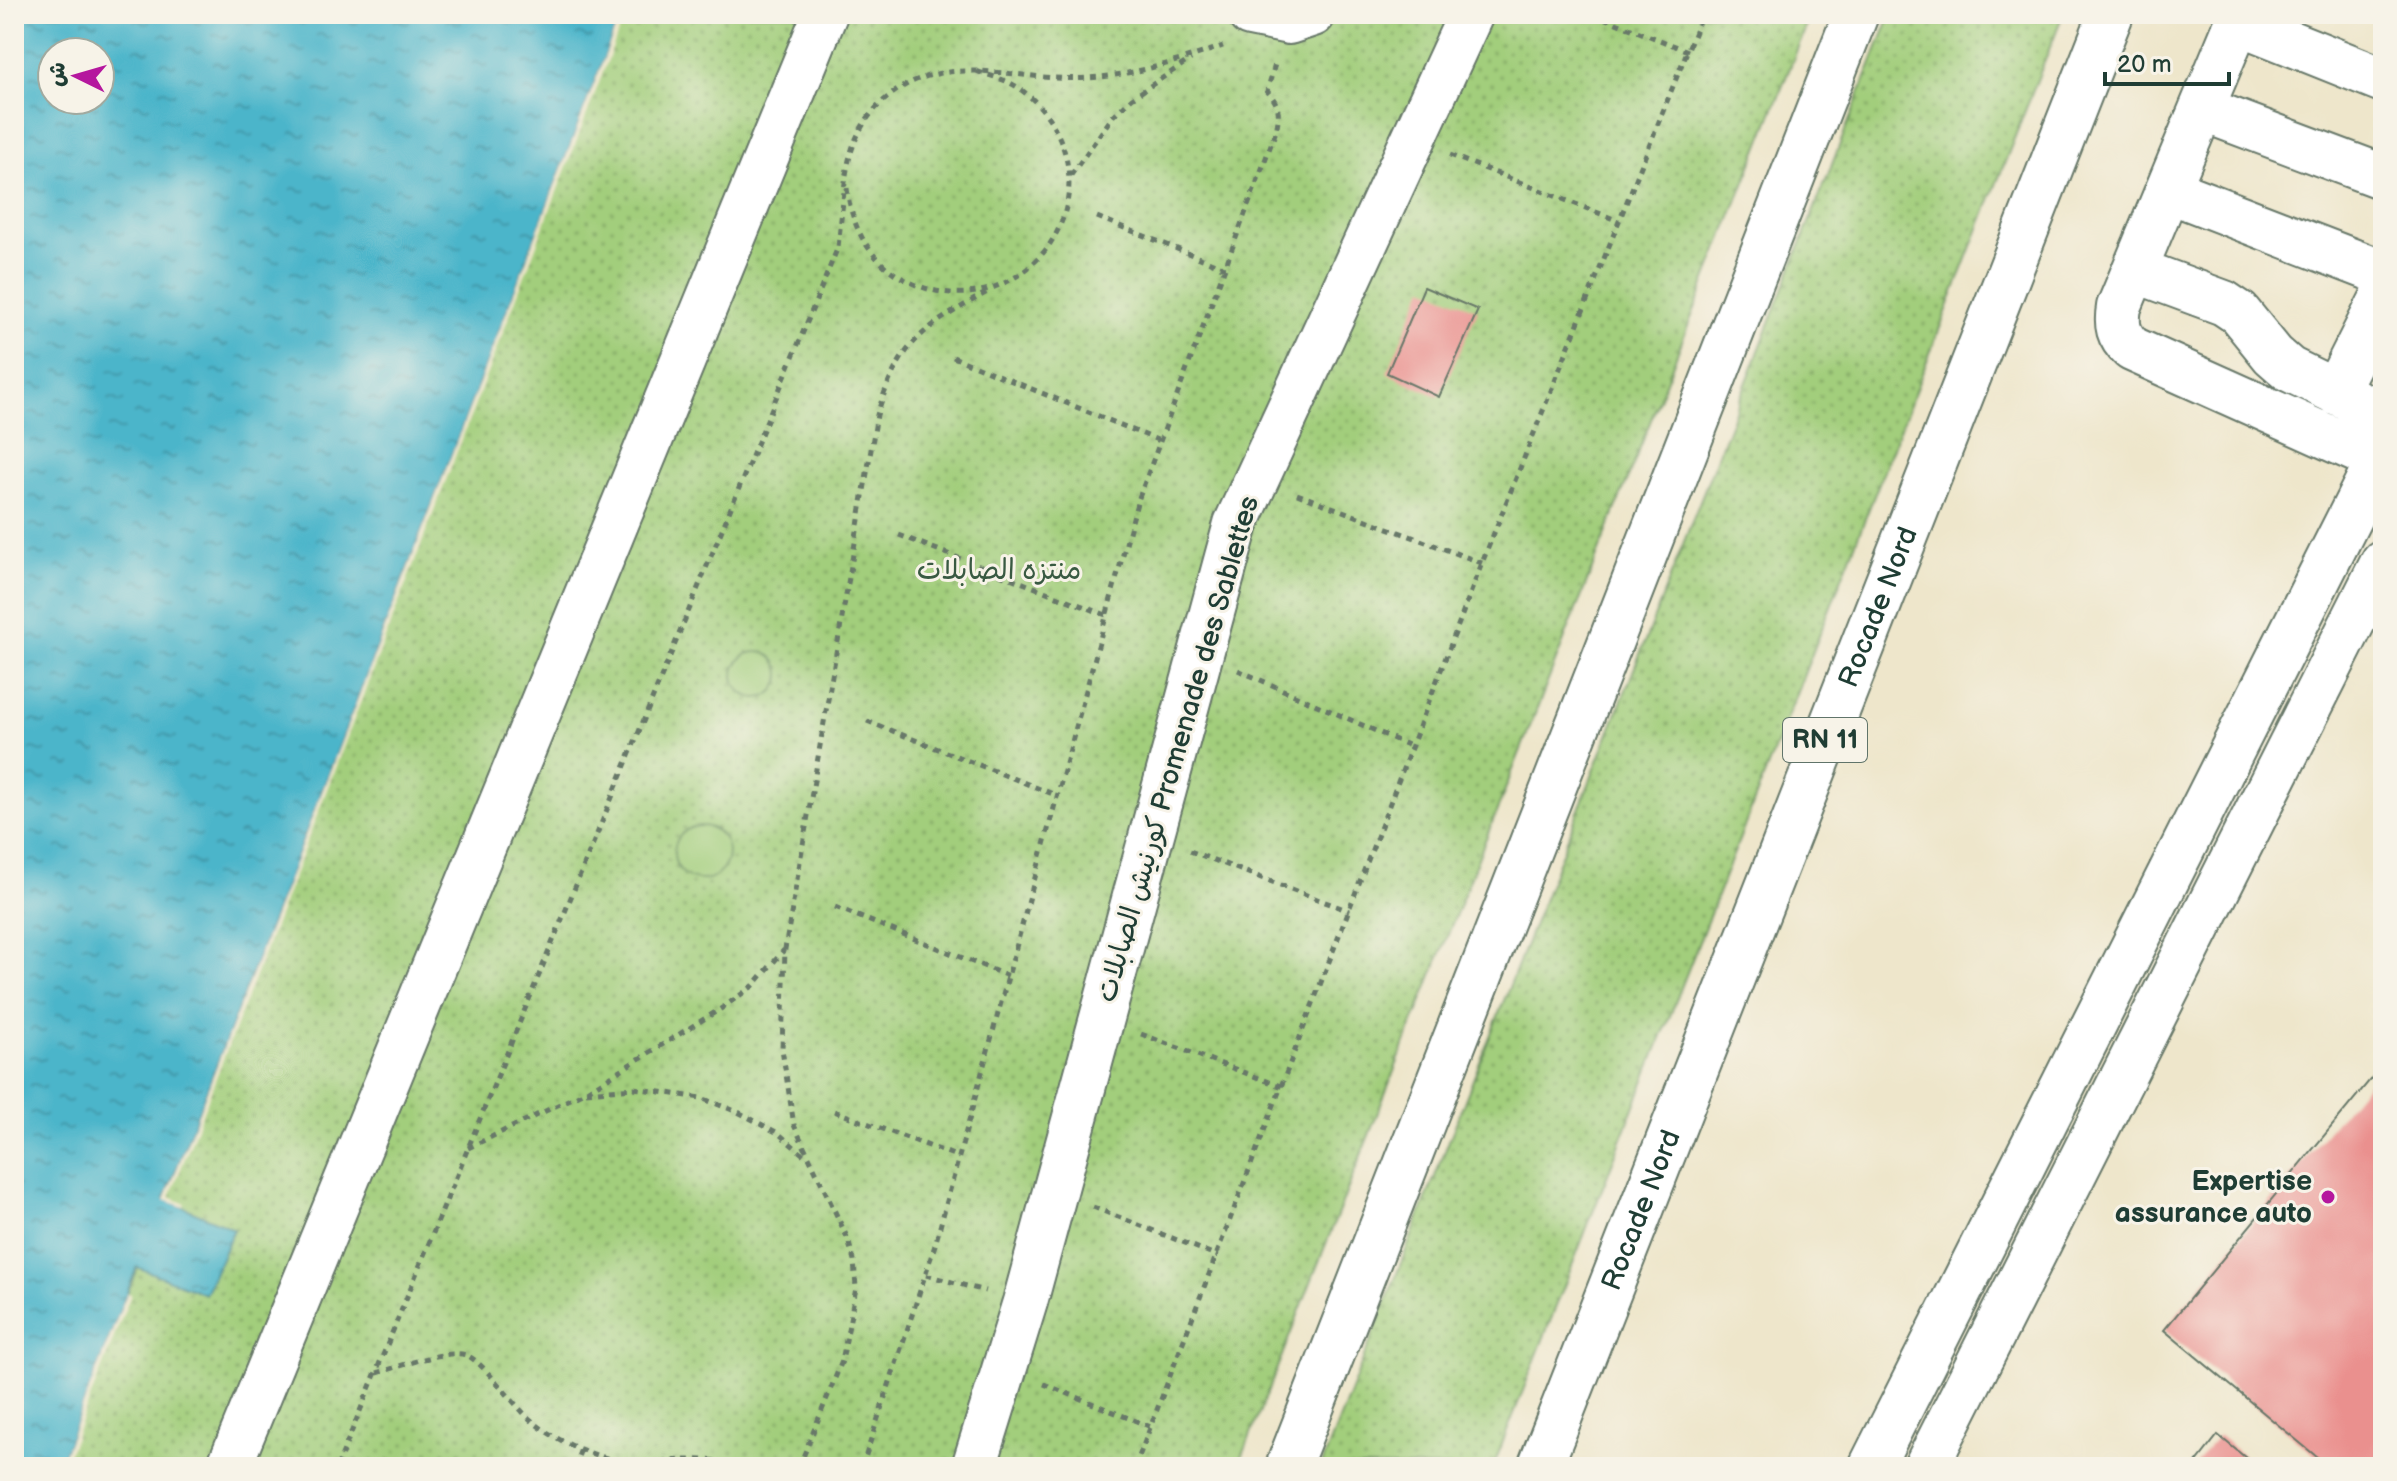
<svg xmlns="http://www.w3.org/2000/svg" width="2397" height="1481" font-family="'Balsamiq Sans','Playpen Sans Arabic',sans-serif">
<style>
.grass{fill:url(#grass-dots);stroke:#608658;stroke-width:2}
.garden{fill:#a2ce7b;stroke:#608658;stroke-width:2}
.water{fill:url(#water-ripples);stroke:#36797f;stroke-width:2;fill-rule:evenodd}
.pier{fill:#eee6cb}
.building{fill:#ea908e}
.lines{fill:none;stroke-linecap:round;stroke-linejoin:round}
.minor-casing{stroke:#677869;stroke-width:48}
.highway-casing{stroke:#677869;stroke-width:48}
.path{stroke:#677869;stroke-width:5;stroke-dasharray:6 6;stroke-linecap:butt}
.minor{stroke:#fff;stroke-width:44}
.highway{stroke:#fff;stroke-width:44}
.poi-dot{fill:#b5179e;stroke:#f7f3e8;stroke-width:3}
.labels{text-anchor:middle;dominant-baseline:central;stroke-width:6;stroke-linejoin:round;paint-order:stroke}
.shield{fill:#f7f3e8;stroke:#60746a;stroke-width:2}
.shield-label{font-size:26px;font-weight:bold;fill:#1f3d34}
.park-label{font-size:28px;fill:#395a42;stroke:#f7f3e8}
.street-label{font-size:28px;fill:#1f3d34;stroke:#f7f3e8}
.poi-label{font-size:28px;font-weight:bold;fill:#1f3d34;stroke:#f7f3e8;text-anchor:end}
</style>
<defs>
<pattern id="grass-dots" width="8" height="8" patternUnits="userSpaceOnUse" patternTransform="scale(2)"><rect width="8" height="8" fill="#a2ce7b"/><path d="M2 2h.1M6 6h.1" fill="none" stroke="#83a866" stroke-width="1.8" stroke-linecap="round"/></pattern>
<pattern id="water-ripples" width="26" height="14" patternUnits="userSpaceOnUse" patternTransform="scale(2)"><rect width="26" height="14" fill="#4cb5ca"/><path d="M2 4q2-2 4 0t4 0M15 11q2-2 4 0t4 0" fill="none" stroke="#3f94a5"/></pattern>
</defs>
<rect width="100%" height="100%" fill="#f7f3e8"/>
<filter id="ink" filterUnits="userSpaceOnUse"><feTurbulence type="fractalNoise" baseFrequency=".0125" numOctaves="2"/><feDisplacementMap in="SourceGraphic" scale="16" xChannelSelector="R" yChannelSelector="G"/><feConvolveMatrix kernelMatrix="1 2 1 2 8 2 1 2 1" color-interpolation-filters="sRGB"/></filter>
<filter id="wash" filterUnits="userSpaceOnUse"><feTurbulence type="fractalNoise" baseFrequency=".006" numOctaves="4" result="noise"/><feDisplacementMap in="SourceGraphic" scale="32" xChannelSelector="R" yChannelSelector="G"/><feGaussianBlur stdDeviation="1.8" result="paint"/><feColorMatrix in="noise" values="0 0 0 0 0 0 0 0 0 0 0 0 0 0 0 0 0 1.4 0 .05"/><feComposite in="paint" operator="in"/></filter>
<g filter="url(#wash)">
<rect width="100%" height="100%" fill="#eee6cb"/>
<path class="grass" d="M 621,14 L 1811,14 L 1238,1467 L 59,1467 L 138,1266 L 205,1294 L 234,1229 L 165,1200 Z
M 1891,14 L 2063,14 L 1493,1467 L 1321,1467 Z"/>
<path class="garden" d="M734 675a23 23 0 1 1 46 0a23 23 0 1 1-46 0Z
M674 853a27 27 0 1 1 54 0a27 27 0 1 1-54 0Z"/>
<path class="water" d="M 14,14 L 621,14 L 165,1199 L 234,1229 L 205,1294 L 137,1267 L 59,1467 L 14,1467 ZM 52,52 L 100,52 L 100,100 L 52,100 Z"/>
<path class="pier" d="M 621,14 L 625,15 L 170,1197 L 185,1204 L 183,1207 L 165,1200 Z
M 127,1293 L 131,1294 L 63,1467 L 59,1467 Z"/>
<g id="blocks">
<path class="building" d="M 1424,287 L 1478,310 L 1439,397 L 1387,373 Z
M 2383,1064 L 2383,1454 L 2372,1467 L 2329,1467 L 2164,1330 Z
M 2218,1435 L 2257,1467 L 2201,1467 L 2196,1463 Z"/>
</g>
</g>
<g filter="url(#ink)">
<use href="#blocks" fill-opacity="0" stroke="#677869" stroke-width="2"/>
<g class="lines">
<g class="minor-casing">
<path id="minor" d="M 1250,14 L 1289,22 L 1313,14
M 2241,14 L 2119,307 C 2116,325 2118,336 2132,349 L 2379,460
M 2238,22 L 2383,80
M 2202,109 L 2383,177
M 2168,190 L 2383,273
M 2135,270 L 2224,303 L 2239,313 L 2273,355 L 2289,369 L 2383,415
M 2335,392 L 2383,297
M 229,1467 L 825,14
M 974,1467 L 1025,1302 L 1236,524 L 1471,14
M 1871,1467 L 2383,451
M 1926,1467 L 2383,562"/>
</g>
<g class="highway-casing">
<g id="highway">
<path d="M 1288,1467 L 1856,14"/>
<path id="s1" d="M 1540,1467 L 2111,14"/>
</g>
</g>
<path class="path" d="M 1593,14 L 1688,51
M 1450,155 L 1619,221
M 846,175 C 851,143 863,117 888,97 C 946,49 1020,83 1088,78 C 1134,75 1180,61 1223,46
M 1071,175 L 1113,116 L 1132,98 L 1191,59
M 847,188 C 851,224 867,256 897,275 C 1000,339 1115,223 1050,120 C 1041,106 1026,91 1010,83 C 1000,78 987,75 976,71
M 1097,217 L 1225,268
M 953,357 L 1160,441
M 1297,494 L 1482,563
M 899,535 L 1106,615
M 1238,670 L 1412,747
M 867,721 L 1058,796
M 1190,851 L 1349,911
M 835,907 L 1008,976
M 1141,1034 L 1283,1087
M 586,1092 L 634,1088 L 701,1098 L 738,1112 L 778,1133 L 806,1157
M 834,1111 L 959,1157
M 468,1148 L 585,1092 L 722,1008 L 753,986 L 784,950
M 1093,1207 L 1218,1256
M 926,1275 L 985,1291
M 377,1373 C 399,1367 445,1349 466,1355 C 483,1361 515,1407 531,1420 C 554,1440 584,1452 613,1460 C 646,1468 708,1451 734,1467
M 1044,1384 L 1151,1427
M 337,1467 L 838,247 L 846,173
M 574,1467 L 581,1449
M 799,1467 L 842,1361 L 856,1288 L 854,1260 L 847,1237 L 794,1125 L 782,1049 L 785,949 L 877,415 C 900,340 924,328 989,291
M 862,1467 L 935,1245 L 1137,503 L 1276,131 C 1280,113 1280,105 1267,91 L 1276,61
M 1135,1467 L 1482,563 L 1702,14"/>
<use href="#minor" class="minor"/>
<use href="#highway" class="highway"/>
</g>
</g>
<circle class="poi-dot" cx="2328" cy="1197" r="8"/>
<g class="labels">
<rect class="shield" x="1783" y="718" width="84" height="44" rx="6"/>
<g class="shield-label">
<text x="1825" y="740">RN 11</text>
</g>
<g class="park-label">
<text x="999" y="570">منتزه الصابلات</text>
</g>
<g class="street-label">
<text stroke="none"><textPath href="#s1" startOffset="924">Rocade Nord</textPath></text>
<text transform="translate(1178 749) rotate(-74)">كورنيش الصابلات Promenade des Sablettes</text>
<text stroke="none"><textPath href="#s1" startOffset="276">Rocade Nord</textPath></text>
</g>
<g class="poi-label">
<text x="2312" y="1181">Expertise<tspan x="2312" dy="32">assurance auto</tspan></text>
</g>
</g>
<rect width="2397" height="1481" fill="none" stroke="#f7f3e8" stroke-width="48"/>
<g transform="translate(76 76) rotate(275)"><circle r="38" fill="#f7f3e8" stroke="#a1aaa0" stroke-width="2"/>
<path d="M0-6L14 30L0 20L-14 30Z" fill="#b5179e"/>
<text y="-12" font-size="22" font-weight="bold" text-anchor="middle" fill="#1f3d34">ش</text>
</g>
<path d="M2105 72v12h124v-12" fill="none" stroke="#1f3d34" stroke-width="4"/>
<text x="2117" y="72" font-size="24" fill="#1f3d34" stroke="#f7f3e8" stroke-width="6" paint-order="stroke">20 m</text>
</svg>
